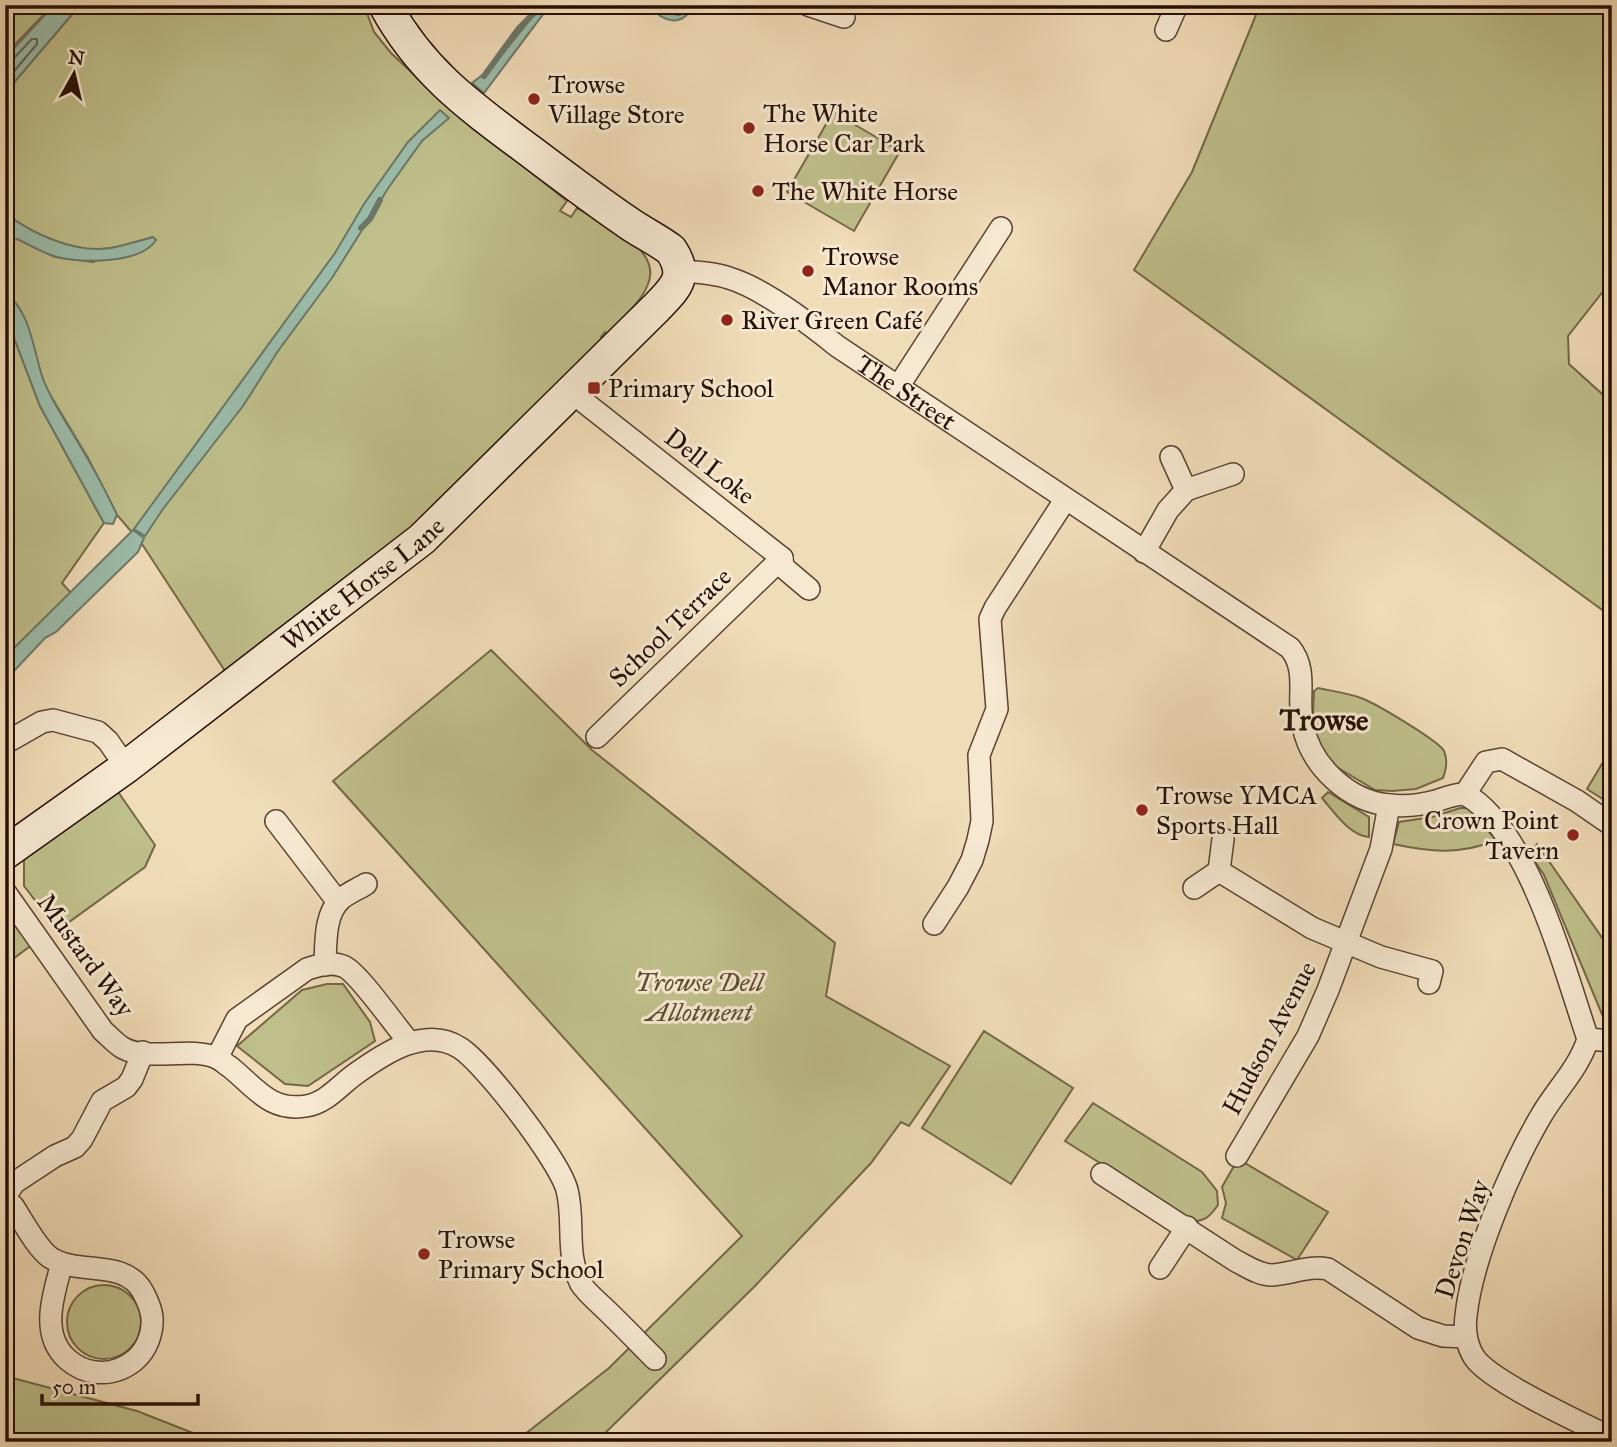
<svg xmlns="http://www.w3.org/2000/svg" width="1617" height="1447" font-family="'IM FELL Great Primer',serif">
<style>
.green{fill:#bfbf8b;stroke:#726848;stroke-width:2}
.water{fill:#9bbcaa;stroke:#6c7768;stroke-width:2}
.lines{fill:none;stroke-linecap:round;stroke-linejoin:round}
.shore{stroke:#606658;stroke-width:2}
.stream{stroke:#6c7768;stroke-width:6}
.street-casing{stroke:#594332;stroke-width:24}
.secondary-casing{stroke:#261005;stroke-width:35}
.street{stroke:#f6e8d1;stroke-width:21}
.secondary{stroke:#f6e8d1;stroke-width:32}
.poi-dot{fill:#8f2418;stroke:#f6e8d1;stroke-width:2.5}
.labels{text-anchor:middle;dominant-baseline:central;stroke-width:6;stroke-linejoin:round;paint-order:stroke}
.poi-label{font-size:26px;fill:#261005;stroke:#f6e8d1;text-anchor:start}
.street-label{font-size:26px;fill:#261005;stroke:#f6e8d1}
.park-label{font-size:26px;font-style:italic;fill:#5c4d34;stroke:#f6e8d1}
.quarter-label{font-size:30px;font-weight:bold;fill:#261005;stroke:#f6e8d1}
</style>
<rect width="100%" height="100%" fill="#f1dcb8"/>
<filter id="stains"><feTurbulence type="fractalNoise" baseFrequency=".00286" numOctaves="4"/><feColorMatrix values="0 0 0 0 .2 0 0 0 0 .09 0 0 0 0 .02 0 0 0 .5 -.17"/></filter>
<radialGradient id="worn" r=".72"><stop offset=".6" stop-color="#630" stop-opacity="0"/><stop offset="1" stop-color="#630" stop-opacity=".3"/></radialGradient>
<path class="green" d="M 5,5 L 53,5 L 5,55 Z
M 80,5 L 364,5 L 374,32 L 391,53 L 442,101 L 567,201 L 560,211 L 571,217 L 577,208 C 602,223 663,248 648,284 C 641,303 621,319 607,334 L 605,332 L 601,337 L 603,339 L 417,531 L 227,674 L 142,544 L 117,515 L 88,458 L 46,388 L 13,298 L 5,294 L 5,243 L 17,238 L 55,257 L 93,262 L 153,237 C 139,241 125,246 111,248 C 76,254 32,234 5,213 L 5,93 Z
M 1260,5 L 1612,5 L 1612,280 L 1568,336 L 1569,364 L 1612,403 L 1612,617 L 1134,270 L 1192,172 Z
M 833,112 L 900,151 L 854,231 L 787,192 Z
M 5,314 L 40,406 L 104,523 L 62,583 L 71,593 L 5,657 Z
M 491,650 L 592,750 L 835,943 L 826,996 L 950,1066 L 909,1126 L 901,1122 L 871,1163 L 754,1287 L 596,1442 L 515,1442 L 609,1368 L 742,1236 L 333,781 Z
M 1318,688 C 1332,691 1348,693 1361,698 C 1375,703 1439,741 1444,751 C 1448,760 1446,770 1443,778 L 1416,789 L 1392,791 L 1375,790 L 1330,763 L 1317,740 L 1313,714 L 1314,691 Z
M 1612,747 L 1612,805 L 1587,789 Z
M 114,786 L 155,845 L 145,867 L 58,930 L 24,886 L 24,855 Z
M 1328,792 L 1369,817 L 1369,837 C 1349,835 1334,812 1322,798 Z
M 1460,808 L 1467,808 L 1472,812 L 1496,840 C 1461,855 1430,852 1393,844 L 1399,822 L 1432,817 Z
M 1537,844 L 1612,952 L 1612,1025 L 1606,1024 L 1544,875 L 1530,854 Z
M 5,908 L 33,944 L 5,965 Z
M 327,984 L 343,984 L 370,1022 L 375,1041 L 308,1086 L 285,1084 L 237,1046 L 302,990 Z
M 984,1031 L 1073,1088 L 1011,1184 L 922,1128 Z
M 1093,1103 L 1202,1172 L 1217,1191 L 1218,1205 C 1211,1215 1205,1222 1192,1221 L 1065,1141 Z
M 1238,1159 L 1328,1212 L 1297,1260 L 1222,1218 L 1226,1203 L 1222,1187 Z
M67 1322a37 37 0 1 1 74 0a37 37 0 1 1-74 0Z
M 5,1376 L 137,1411 L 216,1442 L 19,1442 L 5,1437 Z"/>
<path class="water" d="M 54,5 L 80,5 L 5,93 L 5,58 Z
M 542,5 L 550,5 L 484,93 L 472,83 L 490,69 Z
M 649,5 C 661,5 665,13 679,11 L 683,5 L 694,5 C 682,28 663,23 649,5 Z
M 440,110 L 449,118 L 422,141 L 389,187 L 332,278 L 278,351 L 243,406 L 163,509 L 145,536 L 134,529 L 335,253 L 364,204 L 408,142 Z
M 5,213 C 32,234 76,254 111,248 C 125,245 139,241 153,237 L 156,240 C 141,264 82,263 57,257 C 44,254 30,245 17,239 L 5,243 Z
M 5,294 C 29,307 34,351 42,376 C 49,397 62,415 73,434 C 89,460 104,487 117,515 L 113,524 L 104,523 L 40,406 L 5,314 Z
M 133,530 L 144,538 L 138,552 L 56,632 L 45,638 L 14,671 L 8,667 L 5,657 Z"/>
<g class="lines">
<path class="shore" d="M 5,62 L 12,60 L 32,39 L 37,39 L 37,44 L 5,82"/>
<path class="stream" d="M 656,5 L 661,10 L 679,13 L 685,5
M 484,76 L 519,28 L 542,5
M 361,228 L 370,219 L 380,200"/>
<g class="street-casing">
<g id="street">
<path d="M 808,5 L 844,17"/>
<path d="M 1166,30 L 1177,5"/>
<path id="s1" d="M 680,271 C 697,272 714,273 729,278 C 762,288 810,324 837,346 L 1290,648 C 1309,671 1296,699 1303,726 C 1311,766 1349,802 1390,805 C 1405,807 1425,804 1439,800 C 1448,797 1455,794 1465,794"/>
<path d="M 898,387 L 1001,228"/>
<path d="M 570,391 L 782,558 L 783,567 L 809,589"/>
<path d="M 1171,457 L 1186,490"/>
<path d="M 1144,552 L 1168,510 L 1186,490 L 1233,474"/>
<path d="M 597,737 L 782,558"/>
<path d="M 5,743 L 42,722 L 53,720 L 98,732 L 108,741 L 126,767"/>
<path d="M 1465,794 C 1529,830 1565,972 1588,1039 C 1579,1068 1556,1090 1541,1116 C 1511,1167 1472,1258 1466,1316 C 1464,1330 1467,1346 1474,1357 C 1489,1381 1583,1424 1612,1438"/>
<path d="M 1465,794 L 1486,762 L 1502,759 L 1577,801 L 1612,825"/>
<path d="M 276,821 L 338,902"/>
<path d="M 1223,839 L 1219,871 L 1312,928 L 1381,957 L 1432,971 L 1429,983"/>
<path d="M 1194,888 L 1219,871"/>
<path d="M 5,892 L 103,1031 C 109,1036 116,1044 123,1048 C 148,1062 190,1046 217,1058 C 222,1060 226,1065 230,1067 C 255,1087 270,1112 306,1106 C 326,1103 339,1086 354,1075 C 383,1054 425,1025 460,1048 C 485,1064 560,1162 567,1190 C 575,1221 565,1254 581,1284 C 586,1292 596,1300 603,1307 C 621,1324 638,1342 655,1359"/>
<path d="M 934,924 L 958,887 L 972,860 L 978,840 L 982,821 L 979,755 L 997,709 L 990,619 L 995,608 L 1065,500"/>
<path d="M 325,965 C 326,944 324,914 341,899 C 348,893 358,889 366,884"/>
<path d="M 1588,1039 L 1612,1041"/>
<path d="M 217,1058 L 237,1019 L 307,969 C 319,965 333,961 345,967 C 360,975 396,1027 409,1042"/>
<path d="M 1237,1156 L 1308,1036 L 1328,990 L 1381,849 L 1389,805"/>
<path d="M 1102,1174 L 1236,1261 C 1248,1267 1259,1275 1272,1275 C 1291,1274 1309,1265 1328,1269 L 1418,1328 L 1443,1336 L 1466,1337"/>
<path d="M 5,1197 L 14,1183 L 55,1156 L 75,1147 L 82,1139 L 102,1101 L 126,1087 L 132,1079 L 143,1052"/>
<path d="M 5,1202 L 13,1206 C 23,1221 37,1249 51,1258 C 80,1276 124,1258 143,1292 C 147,1300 151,1307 152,1317 C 153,1333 147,1349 135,1360 C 124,1369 110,1374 95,1372 C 84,1371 75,1366 67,1359 C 39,1334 54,1293 62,1263"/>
<path d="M 1160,1268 L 1187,1227"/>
</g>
</g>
<g class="secondary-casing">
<g id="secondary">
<path id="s2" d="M 5,853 L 126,767 L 422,539 L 656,308 C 675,288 689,277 671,250 C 658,240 643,233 630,224 C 596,201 563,176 530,151 C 471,107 421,72 385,5"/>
</g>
</g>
<use href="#street" class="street"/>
<use href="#secondary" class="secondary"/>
</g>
<g class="poi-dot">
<circle cx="534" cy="99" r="7"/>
<circle cx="749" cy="128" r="7"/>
<circle cx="758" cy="191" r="7"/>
<circle cx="808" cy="271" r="7"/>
<circle cx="727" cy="320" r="7"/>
<rect x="587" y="381" width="14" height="14" rx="3.5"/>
<circle cx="1142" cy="810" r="7"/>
<circle cx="1573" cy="835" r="7"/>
<circle cx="424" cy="1254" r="7"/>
</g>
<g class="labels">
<g class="poi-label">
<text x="548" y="84">Trowse<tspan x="548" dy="30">Village Store</tspan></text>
<text x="763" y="113">The White<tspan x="763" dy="30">Horse Car Park</tspan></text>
<text x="772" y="191">The White Horse</text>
<text x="822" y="256">Trowse<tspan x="822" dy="30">Manor Rooms</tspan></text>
<text x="741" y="320">River Green Café</text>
<text x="608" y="388">Primary School</text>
<text x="1156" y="795">Trowse YMCA<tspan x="1156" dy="30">Sports Hall</tspan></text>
<text x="1559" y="820" text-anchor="end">Crown Point<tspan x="1559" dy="30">Tavern</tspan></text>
<text x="438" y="1239">Trowse<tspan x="438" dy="30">Primary School</tspan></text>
</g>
<g class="street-label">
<text stroke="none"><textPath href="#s1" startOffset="261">The Street</textPath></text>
<text transform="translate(710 466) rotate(38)">Dell Loke</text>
<text stroke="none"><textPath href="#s2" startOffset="448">White Horse Lane</textPath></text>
<text transform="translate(670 627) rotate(-44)">School Terrace</text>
<text transform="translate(86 955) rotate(54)">Mustard Way</text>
<text transform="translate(1269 1038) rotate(-62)">Hudson Avenue</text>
<text transform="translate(1462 1239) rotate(-72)">Devon Way</text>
</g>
<g class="park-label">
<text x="699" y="982">Trowse Dell<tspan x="699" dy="30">Allotment</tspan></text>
</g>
<g class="quarter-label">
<text x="1324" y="720">Trowse</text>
</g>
</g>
<rect width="1617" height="1447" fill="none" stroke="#f1dcb8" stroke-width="28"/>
<rect x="7" y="7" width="1603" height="1433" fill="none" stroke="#261005" stroke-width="3.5"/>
<rect x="14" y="14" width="1589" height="1419" fill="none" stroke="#261005" stroke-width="2"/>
<g transform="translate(74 74) rotate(8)" stroke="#f6e8d1" stroke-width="5" paint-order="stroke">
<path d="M0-5L12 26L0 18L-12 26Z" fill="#261005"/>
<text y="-10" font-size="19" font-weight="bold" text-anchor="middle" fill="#261005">N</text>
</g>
<path d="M42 1394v10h156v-10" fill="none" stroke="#261005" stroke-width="3.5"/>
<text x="52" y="1394" font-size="21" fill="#261005" stroke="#f6e8d1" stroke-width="5" paint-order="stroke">50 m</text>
<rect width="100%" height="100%" filter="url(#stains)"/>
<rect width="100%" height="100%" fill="url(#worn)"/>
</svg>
